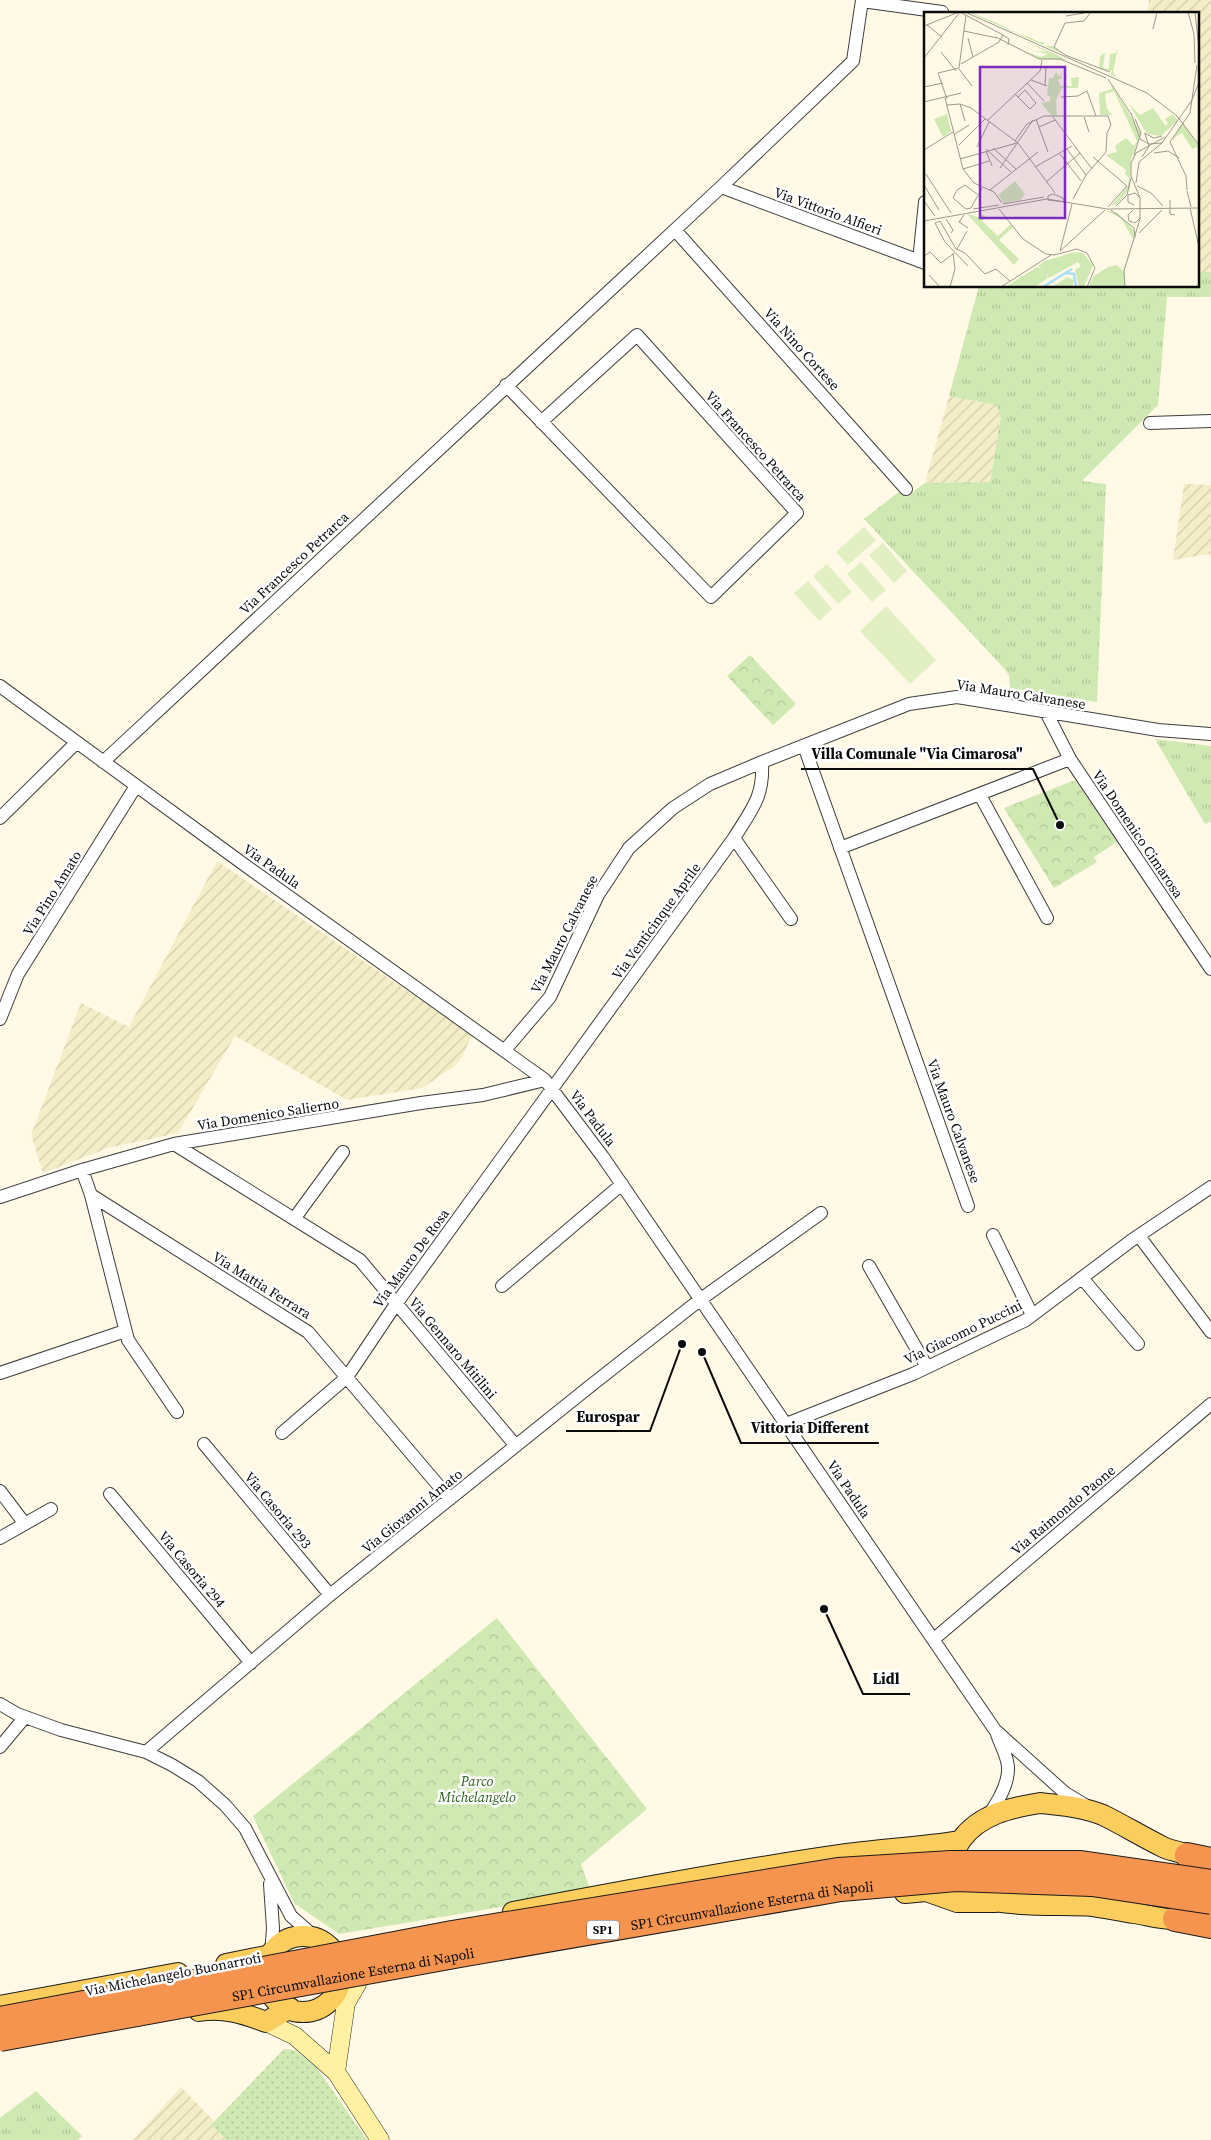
<svg xmlns="http://www.w3.org/2000/svg" width="1211" height="2140" font-family="'Source Serif 4',serif">
<style>
.farmland{fill:url(#farmland-furrows)}
.grass{fill:url(#grass-tufts)}
.park{fill:url(#park-crowns)}
.garden{fill:url(#garden-dots)}
.pitch{fill:#e2efc3}
.lines{fill:none;stroke-linecap:round;stroke-linejoin:round}
.street-casing{stroke:#3d3d3d;stroke-width:14}
.secondary-casing{stroke:#2c2c2c;stroke-width:19}
.primary-casing{stroke:#1b1b1b;stroke-width:22}
.highway-casing{stroke:#1b1b1b;stroke-width:26}
.street{stroke:#fff;stroke-width:12}
.secondary{stroke:#fff1a1;stroke-width:18}
.primary{stroke:#facd5c;stroke-width:20}
.highway{stroke:#f5944e;stroke-width:24}
.highway-bridge-casing{stroke:#1b1b1b;stroke-width:26;stroke-linecap:butt}
.highway-bridge{stroke:#f5944e;stroke-width:24}
.labels{text-anchor:middle;dominant-baseline:central;stroke-width:5;stroke-linejoin:round;paint-order:stroke}
.shield{fill:#fff;stroke:#545454;stroke-width:1}
.shield-label{font-size:12px;font-weight:bold;fill:#0a0a0a}
.street-label{font-size:14px;fill:#0a0a0a;stroke:#fff}
.park-label{font-size:14px;font-style:italic;fill:#2c601b;stroke:#fff}
.inset-river{fill:none;stroke:#abddf6;stroke-width:2.5}
.inset-road{fill:none;stroke:#9d998e;stroke-width:1}
.view{fill:#7b2cbf;fill-opacity:0.15;stroke:#7b2cbf;stroke-width:2.5}
.inset-edge{fill:none;stroke:#0a0a0a;stroke-width:2.5}
.leader{fill:none;stroke:#0a0a0a;stroke-width:2}
.callout-dot{fill:#0a0a0a;stroke:#fff;stroke-width:2}
.callout-label{font-size:15px;text-anchor:middle;font-weight:bold;fill:#0a0a0a;stroke:#fff;stroke-width:5;stroke-linejoin:round;paint-order:stroke}
</style>
<defs>
<pattern id="farmland-furrows" width="10" height="10" patternUnits="userSpaceOnUse" patternTransform="scale(1.25)"><rect width="10" height="10" fill="#f4eec8"/><path d="M-1 1l2-2M0 10L10 0M9 11l2-2" fill="none" stroke="#d0cbaa"/></pattern>
<pattern id="grass-tufts" width="24" height="20" patternUnits="userSpaceOnUse" patternTransform="scale(1.25)"><rect width="24" height="20" fill="#d0e8b1"/><path d="M3 7l-1-3M5 7V3M7 7l1-3M15 17l-1-3M17 17v-4M19 17l1-3" fill="none" stroke="#b1c697"/></pattern>
<pattern id="park-crowns" width="20" height="18" patternUnits="userSpaceOnUse" patternTransform="scale(1.25)"><rect width="20" height="18" fill="#d0e8b1"/><path d="M2 6a3 3 0 1 1 6 0M12 15a3 3 0 1 1 6 0" fill="none" stroke="#b1c697"/></pattern>
<pattern id="garden-dots" width="8" height="8" patternUnits="userSpaceOnUse" patternTransform="scale(1.25)"><rect width="8" height="8" fill="#d0e8b1"/><path d="M2 2h.1M6 6h.1" fill="none" stroke="#b1c697" stroke-width="1.8" stroke-linecap="round"/></pattern>
</defs>
<rect width="100%" height="100%" fill="#fff9e6"/>
<path class="farmland" d="M 1149,0 L 1211,0 L 1211,272 L 1197,272 L 1197,14 L 1147,14 Z
M 949,396 L 996,405 L 999,409 L 1001,416 L 990,482 L 925,483 Z
M 1184,484 L 1211,485 L 1211,559 L 1209,554 L 1173,560 Z
M 217,861 L 472,1035 L 462,1057 L 455,1066 L 422,1088 L 347,1100 L 235,1036 L 178,1133 L 108,1148 L 43,1173 L 31,1135 L 81,1003 L 129,1027 Z
M 181,2087 L 214,2121 L 211,2125 L 227,2140 L 133,2140 Z"/>
<path class="grass" d="M 1197,272 L 1211,272 L 1211,297 L 1167,297 L 1158,405 L 1082,481 L 1106,484 L 1097,702 L 1010,688 L 1009,675 L 1001,665 L 864,519 L 900,491 L 906,497 L 925,483 L 990,482 L 1001,416 L 996,405 L 949,396 L 979,286 L 1197,286 Z
M 1155,739 L 1211,746 L 1211,822 L 1205,824 Z
M 36,2091 L 82,2136 L 78,2140 L 0,2140 L 0,2118 Z"/>
<path class="park" d="M 750,655 L 796,704 L 773,725 L 727,676 Z
M 1075,780 L 1117,842 L 1094,857 L 1097,862 L 1054,888 L 1004,808 Z
M 497,1618 L 647,1809 L 581,1864 L 591,1892 L 339,1934 L 294,1903 L 253,1816 Z"/>
<path class="garden" d="M 284,2049 L 295,2050 L 317,2068 L 367,2140 L 227,2140 L 211,2125 Z"/>
<path class="pitch" d="M 864,527 L 876,540 L 848,565 L 836,552 Z
M 883,543 L 907,571 L 894,583 L 869,555 Z
M 861,562 L 886,590 L 872,602 L 847,574 Z
M 827,564 L 852,592 L 838,604 L 813,576 Z
M 808,581 L 832,609 L 819,621 L 794,593 Z
M 886,606 L 936,660 L 910,684 L 860,631 Z"/>
<g class="lines">
<g class="street-casing">
<path id="street" d="M 862,1 L 942,12 L 942,14
M 721,187 L 925,263
M 675,230 L 906,489
M 919,261 L 925,202
M 506,385 L 711,597 L 797,513 L 637,335 L 541,422
M 1150,423 L 1211,421
M 0,686 L 242,863 L 545,1080 L 603,1157 L 995,1730 L 1065,1793 L 1085,1805
M 1046,712 L 1070,759 L 1211,969
M 804,746 L 968,1206
M 103,762 L 721,187 L 853,61 L 862,0
M 980,795 L 1047,918
M 0,818 L 76,743
M 734,838 L 791,919
M 840,848 L 1070,759
M 0,1019 L 18,974 L 136,786
M 505,1050 L 550,997 L 598,895 L 629,848 L 673,808 L 710,784 L 762,762 L 909,704 L 957,697 L 1158,730 L 1211,734
M 174,1144 L 360,1260 L 516,1446
M 82,1170 L 91,1195 L 308,1332 L 450,1499
M 91,1195 L 128,1340 L 177,1412
M 0,1197 L 82,1170 L 174,1144 L 421,1103 L 483,1095 L 545,1080
M 294,1219 L 343,1152
M 993,1235 L 1032,1315
M 1139,1236 L 1211,1332
M 869,1266 L 927,1367
M 1082,1278 L 1138,1344
M 502,1286 L 622,1184
M 0,1373 L 125,1331
M 786,1424 L 913,1374 L 1026,1320 L 1132,1240 L 1211,1187
M 282,1433 L 347,1377 L 396,1304 L 734,838 C 752,809 764,797 762,762
M 204,1444 L 330,1595
M 0,1491 L 25,1524
M 110,1494 L 251,1663
M 0,1538 L 51,1509
M 934,1639 L 1211,1404
M 0,1704 L 17,1714 L 61,1730 L 146,1752 L 172,1765 L 198,1781 L 225,1805 L 245,1828 L 291,1916 L 317,1939
M 0,1747 L 25,1717
M 146,1752 L 330,1595 L 589,1387 L 701,1299 L 821,1213
M 988,1816 C 998,1802 1012,1779 1007,1761 C 1005,1752 1000,1743 997,1734
M 270,1884 L 273,1928 L 271,1955"/>
</g>
<g class="secondary-casing">
<path id="secondary" d="M 266,2022 L 295,2036 L 336,2072 L 380,2140
M 336,2072 L 346,2003 L 357,1984"/>
</g>
<g class="primary-casing">
<path id="primary" d="M 1040,1803 C 1061,1805 1083,1807 1103,1815 C 1123,1825 1143,1837 1163,1847 C 1170,1851 1181,1851 1188,1856 C 1211,1873 1207,1914 1175,1919 C 1164,1920 1147,1915 1134,1913 C 1121,1911 1107,1908 1093,1906 C 1060,1903 989,1910 964,1889 C 959,1884 958,1879 956,1872 C 953,1861 954,1850 961,1840 C 980,1814 1010,1808 1040,1803 Z
M 905,1893 L 926,1891 L 957,1902 L 996,1902
M 513,1912 C 624,1891 735,1870 847,1854 C 885,1849 923,1847 960,1841
M265 1974a38 38 0 1 1 76 0a38 38 0 1 1-76 0Z
M 226,1964 L 271,1955
M 0,2006 L 178,1973
M 199,2011 C 223,2007 243,2013 266,2022 L 290,2008"/>
</g>
<g class="highway-casing">
<path id="highway" d="M 1187,1855 L 1211,1860
M 1175,1919 L 1211,1926"/>
</g>
<use href="#street" class="street"/>
<use href="#secondary" class="secondary"/>
<use href="#primary" class="primary"/>
<use href="#highway" class="highway"/>
<g class="highway-bridge-casing">
<g id="highway-bridge">
<path d="M 0,2019 L 452,1933 L 838,1870 L 951,1863 L 1081,1863 L 1211,1882"/>
<path id="s1" d="M 0,2039 L 460,1955 L 841,1889 L 956,1879 L 1092,1884 L 1211,1902"/>
</g>
</g>
<use href="#highway-bridge" class="highway-bridge"/>
</g>
<g class="labels">
<rect class="shield" x="587" y="1920.5" width="32" height="19" rx="4"/>
<g class="shield-label">
<text x="603" y="1930">SP1</text>
</g>
<g class="street-label">
<text transform="translate(828 211) rotate(20)">Via Vittorio Alfieri</text>
<text transform="translate(802 349) rotate(48)">Via Nino Cortese</text>
<text transform="translate(756 446) rotate(48)">Via Francesco Petrarca</text>
<text transform="translate(294 563) rotate(-43)">Via Francesco Petrarca</text>
<text transform="translate(1021 694) rotate(9)">Via Mauro Calvanese</text>
<text transform="translate(1138 834) rotate(56)">Via Domenico Cimarosa</text>
<text transform="translate(272 866) rotate(35)">Via Padula</text>
<text transform="translate(52 893) rotate(-58)">Via Pino Amato</text>
<text transform="translate(656 921) rotate(-54)">Via Venticinque Aprile</text>
<text transform="translate(564 934) rotate(-63)">Via Mauro Calvanese</text>
<text transform="translate(268 1114) rotate(-9)">Via Domenico Salierno</text>
<text transform="translate(593 1118) rotate(53)">Via Padula</text>
<text transform="translate(954 1121) rotate(70)">Via Mauro Calvanese</text>
<text transform="translate(411 1258) rotate(-54)">Via Mauro De Rosa</text>
<text transform="translate(262 1285) rotate(32)">Via Mattia Ferrara</text>
<text transform="translate(963 1332) rotate(-26)">Via Giacomo Puccini</text>
<text transform="translate(453 1348) rotate(50)">Via Gennaro Mitilini</text>
<text transform="translate(849 1489) rotate(56)">Via Padula</text>
<text transform="translate(278 1510) rotate(50)">Via Casoria 293</text>
<text transform="translate(1063 1510) rotate(-40)">Via Raimondo Paone</text>
<text transform="translate(412 1511) rotate(-39)">Via Giovanni Amato</text>
<text transform="translate(192 1569) rotate(50)">Via Casoria 294</text>
<text stroke="none"><textPath href="#s1" startOffset="764">SP1 Circumvallazione Esterna di Napoli</textPath></text>
<text transform="translate(173 1974) rotate(-11)">Via Michelangelo Buonarroti</text>
<text stroke="none"><textPath href="#s1" startOffset="359">SP1 Circumvallazione Esterna di Napoli</textPath></text>
</g>
<g class="park-label">
<text x="477" y="1781">Parco<tspan x="477" dy="16">Michelangelo</tspan></text>
</g>
</g>
<g transform="translate(924 12)">
<rect width="275" height="275" fill="#fff9e6"/>
<path d="M 44,0 L 46,0 L 73,11 L 97,23 L 105,25 L 115,30 L 120,30 L 119,34 L 129,34 L 137,41 ZM 99,28 L 133,43 L 143,48 L 116,47 L 101,39 L 117,45 L 124,42 L 109,39 L 95,31 L 110,39 L 123,40 ZM 194,36 L 189,60 L 193,66 L 187,63 L 188,58 L 186,59 L 175,56 L 176,45 L 181,40 L 179,56 L 185,57 L 186,42 L 192,41 ZM 137,60 L 138,66 L 134,68 L 137,74 L 148,74 L 147,66 L 155,65 L 154,76 L 138,76 L 132,88 L 133,104 L 127,103 L 117,91 L 126,89 L 126,84 L 123,83 L 125,66 L 129,66 L 132,60 L 136,65 ZM 187,72 L 217,121 L 207,147 L 206,176 L 193,192 L 187,194 L 204,174 L 205,166 L 201,162 L 202,158 L 182,143 L 193,140 L 191,134 L 202,126 L 210,134 L 213,129 L 190,79 L 181,82 L 183,97 L 188,103 L 176,103 L 175,81 L 188,77 ZM 205,92 L 216,103 L 229,96 L 242,114 L 244,111 L 241,107 L 248,102 L 254,108 L 237,124 L 223,122 ZM 259,111 L 274,133 L 275,138 L 273,135 L 268,137 L 258,121 L 247,128 ZM 181,198 L 194,201 L 211,220 L 210,226 L 200,259 L 201,275 L 164,275 L 170,264 L 184,255 L 193,253 L 199,259 L 209,227 L 197,206 ZM 43,202 L 54,205 L 58,202 L 62,205 L 58,209 L 74,224 L 87,212 L 89,215 L 75,228 L 95,247 L 90,253 ZM 150,240 L 159,241 L 169,253 L 160,275 L 155,275 L 151,258 L 157,254 L 154,250 L 125,266 L 121,261 L 124,266 L 111,275 L 90,275 L 96,269 L 89,275 L 81,275 L 113,255 L 119,258 L 114,254 L 121,249 ZM 143,265 L 150,268 L 148,275 L 128,275 Z" fill="#d0e8b1"/>
<path d="M 23,102 L 27,119 L 19,125 L 10,107 ZM 91,169 L 101,182 L 97,188 L 80,191 L 74,183 Z" fill="#d0e8b1"/>
<path class="inset-river" d="M 141,261 L 150,262 L 152,275M 119,275 L 148,257"/>
<path class="inset-road" d="M 36,0 L 79,23 L 85,27 L 84,33M 41,0 L 223,81 L 253,104 L 275,133M 167,0 L 160,9 L 141,11 L 130,35 L 141,43 L 186,60M 264,0 L 270,22 L 271,51M 271,0 L 275,37M 142,4 L 160,1M 3,13 L 18,25M 0,14 L 35,0M 229,17 L 233,0M 40,19 L 73,26M 72,25 L 115,47 L 136,47 L 182,66M 44,26 L 49,45M 17,40 L 32,59M 0,46 L 36,0M 37,52 L 75,30 L 79,23M 117,55 L 122,56 L 121,73M 35,57 L 48,74M 14,61 L 35,56 L 42,3M 14,61 L 23,87M 184,67 L 207,102M 107,68 L 123,74M 103,71 L 120,89M 0,75 L 19,71M 91,82 L 106,97 L 112,91 L 101,78 L 94,85M 137,85 L 154,84 L 163,79 L 172,104M 21,86 L 39,157 L 50,171 L 70,180 L 78,191M 0,90 L 37,81M 36,92 L 41,109M 23,93 L 36,92 L 47,96 L 94,131 L 131,181M 207,101 L 216,127 L 225,132 L 238,131M 129,105 L 168,157M 160,105 L 165,120M 112,107 L 124,140M 63,109 L 116,59 L 118,48M 115,115 L 131,108M 220,121 L 230,126 L 238,124M 31,122 L 45,113M 91,129 L 103,112 L 120,104 L 184,104 L 187,113 L 183,121 L 182,140 L 162,163 L 149,187M 35,133 L 61,107M 53,135 L 65,110M 69,136 L 92,157M 62,137 L 87,160M 143,137 L 162,163M 0,138 L 29,120M 62,139 L 68,154M 230,141 L 244,139 L 255,146M 136,142 L 157,169M 210,143 L 217,121 L 211,107M 169,145 L 203,174 L 184,195M 218,145 L 225,134 L 221,122M 36,147 L 93,131M 111,155 L 148,134M 76,156 L 109,108M 39,157 L 65,149M 2,162 L 27,201M 207,164 L 207,151 L 212,141 L 241,125M 122,170 L 156,141M 212,171 L 215,150 L 238,131 L 268,88 L 275,70M 0,173 L 15,198M 213,174 L 227,181 L 239,194M 66,178 L 114,140M 263,178 L 262,164 L 246,130 L 266,101 L 273,53M 263,179 L 267,195M 53,182 L 41,173 L 33,178 L 29,186 L 42,197 L 47,196 L 58,176M 129,182 L 139,186 L 140,190 L 124,188 L 124,184 ZM 246,188 L 246,202 L 251,203M 0,189 L 11,204M 79,192 L 120,185M 210,193 L 204,190 L 204,183 L 211,181 L 216,186M 192,194 L 203,183 L 207,166M 266,196 L 275,235M 49,197 L 75,193M 75,197 L 99,227 L 122,242 L 130,243 L 153,237 L 163,241 L 171,256 L 163,275M 187,198 L 210,216 L 211,225M 209,198 L 204,203 L 205,209 L 211,211 L 216,206M 40,203 L 35,210 L 44,216M 22,207 L 29,218 L 27,221M 0,209 L 123,187 L 183,197 L 275,196M 11,211 L 16,209 L 32,237 L 41,241 L 61,262 L 72,257 L 86,269M 11,211 L 21,230 L 44,254M 215,221 L 238,198M 33,237 L 43,219M 136,239 L 181,198M 136,239 L 148,192M 0,244 L 6,240 L 17,251 L 29,242M 5,263 L 16,275M 26,275 L 31,257 L 29,241M 77,275 L 127,243M 201,275 L 200,259 L 216,207 L 216,186 L 207,164"/>
<path class="view" d="M 56,55 L 141,55 L 141,206 L 56,206 Z"/>
<rect width="275" height="275" class="inset-edge"/>
</g>
<path class="leader" d="M1060 825L1033 769H801M682 1344L650 1431H566M702 1352L741 1443H879M824 1609L863 1694H910"/>
<g class="callout-dot">
<circle cx="1060" cy="825" r="5"/>
<circle cx="682" cy="1344" r="5"/>
<circle cx="702" cy="1352" r="5"/>
<circle cx="824" cy="1609" r="5"/>
</g>
<g class="callout-label">
<text x="917" y="759">Villa Comunale "Via Cimarosa"</text>
<text x="608" y="1422">Eurospar</text>
<text x="810" y="1433">Vittoria Different</text>
<text x="886" y="1684">Lidl</text>
</g>
</svg>
